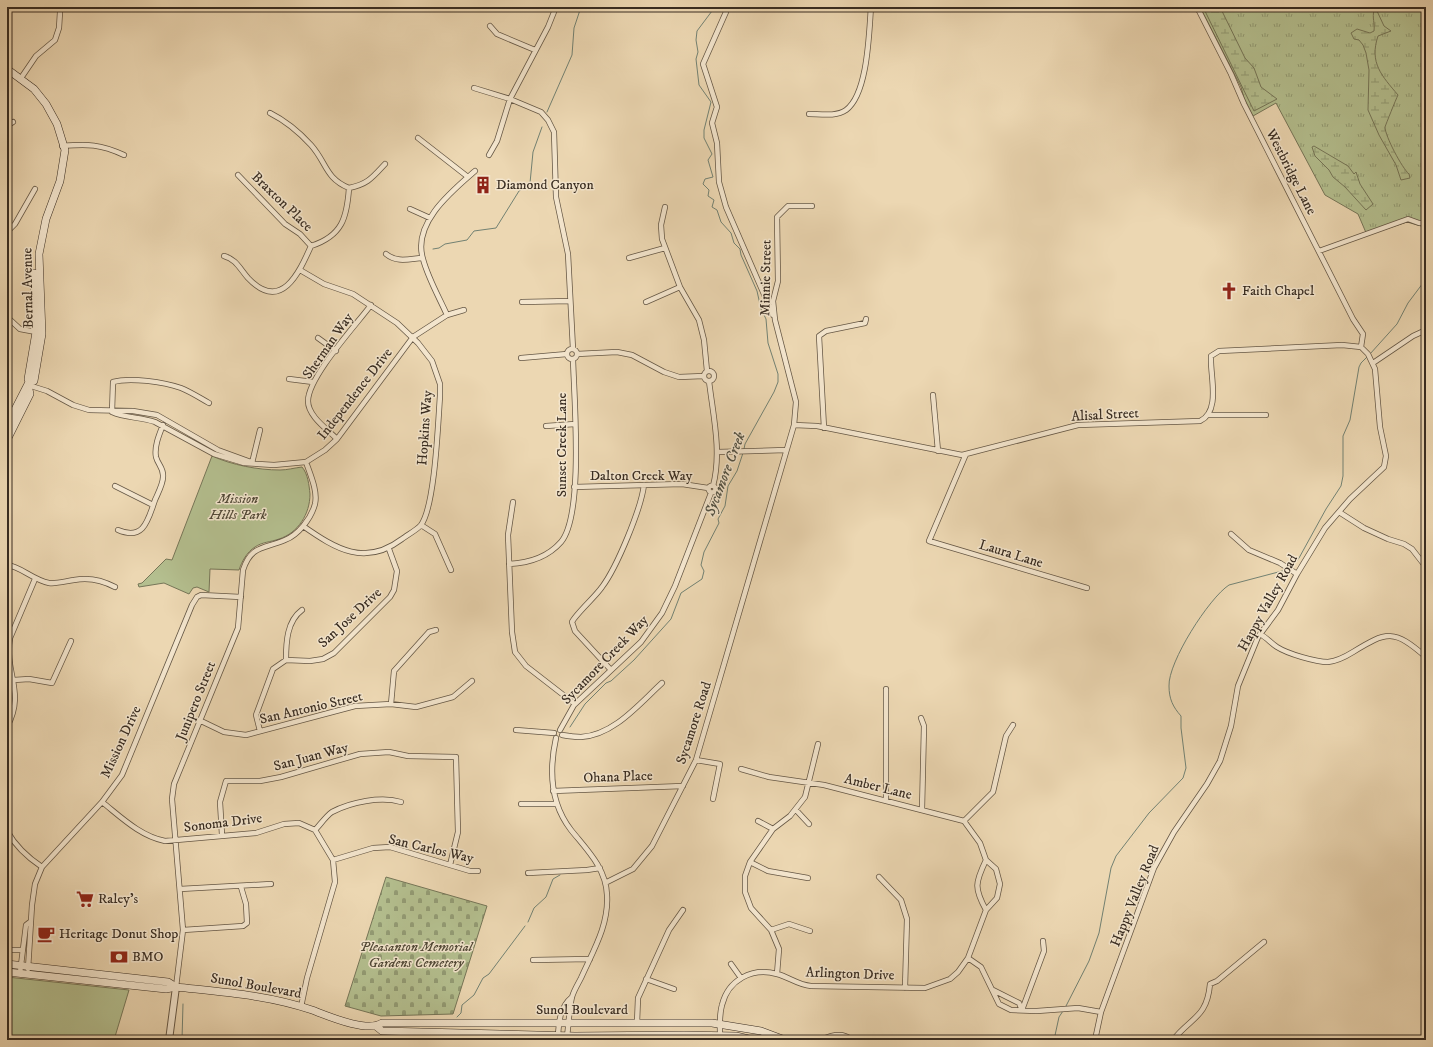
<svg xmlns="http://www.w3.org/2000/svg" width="1433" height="1047" font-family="'IM FELL DW Pica',serif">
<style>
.grass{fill:url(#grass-tufts);stroke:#767658}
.wetland{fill:url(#wetland-marsh);stroke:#767658}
.cemetery{fill:url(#cemetery-stones);stroke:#767658}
.green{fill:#b4bf8f;stroke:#767658}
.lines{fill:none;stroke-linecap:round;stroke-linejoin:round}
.stream{stroke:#728172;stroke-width:1}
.minor-casing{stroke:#655745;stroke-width:6}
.tertiary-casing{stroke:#655745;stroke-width:8}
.secondary-casing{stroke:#382c21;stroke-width:8}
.minor{stroke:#f3e5cd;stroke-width:4.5}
.tertiary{stroke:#f3e5cd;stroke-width:6}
.secondary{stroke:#f3e5cd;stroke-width:7}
.labels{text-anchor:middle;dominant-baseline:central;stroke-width:3;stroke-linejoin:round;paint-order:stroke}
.street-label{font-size:14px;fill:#382c21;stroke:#f3e5cd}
.poi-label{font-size:14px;fill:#382c21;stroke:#f3e5cd;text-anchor:start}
.park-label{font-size:14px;font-style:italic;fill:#514937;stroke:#f3e5cd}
.water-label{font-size:15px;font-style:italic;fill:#505043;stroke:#f3e5cd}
</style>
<defs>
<pattern id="grass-tufts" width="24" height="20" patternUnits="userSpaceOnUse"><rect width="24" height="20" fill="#b4bf8f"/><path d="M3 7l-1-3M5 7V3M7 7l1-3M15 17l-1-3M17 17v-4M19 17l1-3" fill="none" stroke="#939b74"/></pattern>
<pattern id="wetland-marsh" width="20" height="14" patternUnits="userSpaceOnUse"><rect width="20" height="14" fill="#b4bf8f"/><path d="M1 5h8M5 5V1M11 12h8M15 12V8" fill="none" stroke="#939b74"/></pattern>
<pattern id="cemetery-stones" width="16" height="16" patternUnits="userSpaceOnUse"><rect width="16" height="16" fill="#b4bf8f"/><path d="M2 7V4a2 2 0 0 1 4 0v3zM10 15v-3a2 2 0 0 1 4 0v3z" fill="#939b74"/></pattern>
</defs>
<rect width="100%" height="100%" fill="#ecd7b2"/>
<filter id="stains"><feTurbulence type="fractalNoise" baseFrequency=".005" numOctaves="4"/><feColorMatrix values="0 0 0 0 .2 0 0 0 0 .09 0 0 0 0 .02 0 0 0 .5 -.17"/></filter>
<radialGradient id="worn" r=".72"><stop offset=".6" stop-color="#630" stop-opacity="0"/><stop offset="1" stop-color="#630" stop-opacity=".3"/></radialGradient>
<path class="grass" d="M 1200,7 L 1426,7 L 1426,225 L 1421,226 L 1407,222 L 1367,235 L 1358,214 L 1325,195 L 1276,103 L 1253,116 L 1244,98 L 1241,87 Z"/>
<path class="wetland" d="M 1203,7 L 1220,7 L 1245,58 L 1254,68 L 1261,87 L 1277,99 L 1254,111 Z
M 1374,10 L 1377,11 L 1384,26 L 1391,31 L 1378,36 C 1369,63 1382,76 1398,95 C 1396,99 1386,124 1385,127 C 1385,136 1402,168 1409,174 L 1410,178 L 1401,180 L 1396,165 L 1379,135 L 1368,110 L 1369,70 L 1366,53 L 1363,45 L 1359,40 L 1354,39 L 1351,33 L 1357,29 L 1370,33 L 1374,31 C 1375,23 1372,18 1374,10 Z
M 1314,146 L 1348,166 L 1354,174 L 1356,172 L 1360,184 L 1373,204 L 1366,210 L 1345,187 L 1333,177 L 1329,170 L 1315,156 L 1312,147 Z"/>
<path class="cemetery" d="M 386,877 L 487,906 L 453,1014 L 381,1016 L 345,1006 Z"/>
<path class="green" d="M 212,456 C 232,465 258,470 280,470 C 287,470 294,468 302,467 C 308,474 309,485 310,494 C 310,514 298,533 279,539 C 271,542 262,542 255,547 C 247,552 242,561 239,570 L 210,569 L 209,592 L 197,587 L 193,588 L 189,594 L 164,583 L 139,587 L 138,584 L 142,583 L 166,559 L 172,560 Z
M 7,977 L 129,990 L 114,1040 L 7,1040 Z"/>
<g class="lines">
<path class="stream" d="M 715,7 L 697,31 L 696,40 L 698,52 L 696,59 L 699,85 L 711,102 L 704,130 L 704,138 L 712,154 L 708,160 L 713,177 L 705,179 L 703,184 L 709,190 L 708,196 L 714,200 L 712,207 L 717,210 L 721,222 L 731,233 L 734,243 L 740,249 L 741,255 L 757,291 L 761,309 L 766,319 L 768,343 L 778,374 L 778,382 L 774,392 L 745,444 L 744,449
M 547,112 L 572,55 L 574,28 L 581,7
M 433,249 L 439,248 L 445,244 L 467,240 L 474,231 L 496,228 L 519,191 L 530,183 L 533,152 L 542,127
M 1370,354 L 1397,324 L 1408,303 L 1426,279
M 1290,566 L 1295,563 L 1299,558 L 1326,509 L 1341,486 L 1343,476 L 1343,436 L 1350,420 L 1359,367 L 1361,363 L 1368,356
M 570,727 L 585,704 L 606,683 L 611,681 L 634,660 L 671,619 L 681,593 L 702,579 L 704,571 L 701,565 L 704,552 L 719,523 L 718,519 L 725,506 L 728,486 L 737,471 L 743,453
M 528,922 L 534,908 L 546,897 L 553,879 L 560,875
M 1065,1008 L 1089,961 L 1099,933 L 1111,868 L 1116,856 L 1149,813 L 1183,778 L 1186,768 L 1181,728 L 1181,716 C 1173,707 1169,699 1169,686 C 1168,662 1209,598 1229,585 L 1286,570
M 457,1017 L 461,1013 L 462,1005 L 474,995 L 483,978 L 489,974 L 525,926
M 182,1040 L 183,1004
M 1054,1040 L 1059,1017 L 1063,1011"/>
<g class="minor-casing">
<path id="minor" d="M 727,7 L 726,12 L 703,64 L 717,107 L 712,123 L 717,143 L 719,182 L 726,207 L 773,315
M 1197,7 L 1231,74 L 1244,104 L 1353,319 L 1363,334 L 1361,347
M 490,26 L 497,34 L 535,50
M 21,78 L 36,56 L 55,40 L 59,28 L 60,12
M 474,88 L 510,99 L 541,112 L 548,120 L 554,132 L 556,197 L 568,254 L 573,349
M 270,113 C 284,120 300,133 311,145 C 327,163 325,178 349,188
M 809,114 C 820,114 836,117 846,110 C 868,94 869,32 871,7
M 7,126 L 13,122
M 418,138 L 468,177
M 62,146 C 88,144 100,144 124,155
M 489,155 L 497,141 L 510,99 L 548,27 L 556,7
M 238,175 L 285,224 L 300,234 L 311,246
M 665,207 L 661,225 L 662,239 L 680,287 L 699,320 L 704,340 L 707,371
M 410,209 L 430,218
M 7,232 L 15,224 L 35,189
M 1319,251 L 1408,219 L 1419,223 L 1426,223
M 386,254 C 397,263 409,259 422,258
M 224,256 C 236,259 240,269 248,278 C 281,313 299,273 311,246 C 342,236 347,218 349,188 C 368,184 372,178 385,164
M 629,258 L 665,248
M 300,270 L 324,284 L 353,294 L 397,323 L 418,343 L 432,361 L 440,384 L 440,396 C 438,423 435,506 421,525 C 417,530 407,535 402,539 C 365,567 336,549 303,526
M 522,302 L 570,301
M 646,302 L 680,287
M 447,315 C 439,297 428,278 423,259 C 412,223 452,191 475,171
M 7,317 L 20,329 L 36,332
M 318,338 L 336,351
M567 354a5 5 0 1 1 10 0a5 5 0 1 1-10 0Z
M 577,354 L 617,352 L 632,355 L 664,372 L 679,377 L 704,376
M 521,358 L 567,354
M 1373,363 L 1413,336 L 1426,330
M704 376a5 5 0 1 1 10 0a5 5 0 1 1-10 0Z
M 289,379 L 313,382
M 709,381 C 713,415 722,452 713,486
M 28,385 L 47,391 L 73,405 L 89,410 L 133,411 L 157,415 L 218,450 L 251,462
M 933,395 L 938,451
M 112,412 C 125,418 141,417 155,422 L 214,454 L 244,463 L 274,465 L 306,462 L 325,450 L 337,439 L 413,337 L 447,315 L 464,310
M 112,412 L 113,382 C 130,377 164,382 181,388 C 191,392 200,398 209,403
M 1209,415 L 1266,415
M 794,425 L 817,426 L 962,455 L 1078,425 L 1200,421 C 1220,412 1211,379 1211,361 L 1211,356 L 1219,351 L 1342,345 L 1361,347
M 546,426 L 575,424
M 824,428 L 819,336 L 826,331 L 865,323 L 866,319
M 337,439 C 327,429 308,416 308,401 C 308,377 356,325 371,305
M 717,452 L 786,450
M 966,454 L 929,541 L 1087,588
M 252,463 L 260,430
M708.5 489a3.5 3.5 0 1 1 7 0a3.5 3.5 0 1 1-7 0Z
M 115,486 L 153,505
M 574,487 L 682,484 L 708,488
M 513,502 L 508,535 L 512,632 L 515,652 L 526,666 L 575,704
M 1339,512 L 1364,528 L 1388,539 L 1404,544 L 1412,549 L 1426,567
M 421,525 L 435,534 L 451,570
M 118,530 C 144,541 148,520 155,500 C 158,493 163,484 163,477 C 164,468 158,465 156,457 C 154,447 159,435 163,425
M 1231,534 L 1249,550 L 1280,563 L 1297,574
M 509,564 C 529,563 547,558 561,542 C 584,515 574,397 573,359
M 7,565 C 20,566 33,580 49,583 C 57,584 66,581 74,580 C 89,577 102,580 115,587
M 1260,634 C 1267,638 1271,643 1277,647 C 1288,654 1316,662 1328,662 C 1337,661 1345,657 1353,652 C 1387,631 1394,629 1426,657
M 286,660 C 286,642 287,621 302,610
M 611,670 L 575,631 L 572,622 C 575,615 596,596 602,587 C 617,567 641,509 644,485
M 14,680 L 29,679 L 52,683 L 71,641
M 886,689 L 886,801
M 391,704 L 394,671 L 429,632 L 436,630
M 921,718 L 924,726 L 922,810
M 199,720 L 224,732 L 246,735 L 355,706 L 391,704 L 416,707 L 453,697 L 472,681
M 7,727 C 26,692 4,673 10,638 L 35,579
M 516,730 L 554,733
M 560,730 L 574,705 L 641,642 L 662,613 L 675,586 L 711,493
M 260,731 L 256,715 L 273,669 L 286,660 L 310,661 L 323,659 L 334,653 L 390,597 L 394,590 L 397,571 L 389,549
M 562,735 C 568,736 575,737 581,737 C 614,735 639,704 662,683
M 556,738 C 549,770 550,803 571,830 C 587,850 606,868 607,895 C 609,925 593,951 581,978 C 578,984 574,990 572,997 C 569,1009 569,1023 567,1036
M 696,760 L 720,764 L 713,799
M 553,791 L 683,786
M 102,802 C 121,817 140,836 165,841 L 256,833 L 284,824 L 299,823 L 315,830 L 333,860 L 335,882 L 307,978 L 301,1007
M 521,804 L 556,804
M 796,810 L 809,824
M 758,821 L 773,829
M 964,821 L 993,792 L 1006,736 L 1013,725
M 315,830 C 320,825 326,816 332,812 C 351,802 381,796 401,802
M 7,831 C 16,847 27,857 42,867
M 222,835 L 220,802 L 226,781 L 260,781 L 281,777 L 360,754 L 389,752 L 408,756 L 456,757 L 458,832 L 450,865
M 333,860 L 373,848 L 390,847 L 470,871 L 478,871
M 986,860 C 975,883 974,888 986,910
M 750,862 L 768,871 L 808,878
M 528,873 L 587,870 L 600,868
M 879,877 L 901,900 L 907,919 L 905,988
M 605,883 L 633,869 L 652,846 L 696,760 L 794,425 L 796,402 L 775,320 L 773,301 L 778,281 L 777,217 L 788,206 L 812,206
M 180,889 L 271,884
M 183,930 L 243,926 L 247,923 L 246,904 L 241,887
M 771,930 L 789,924 L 810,931
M 7,950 L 23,950
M 968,958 L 981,967 L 999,1004 L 1011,1010 L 1037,1011 L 1078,1008 L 1101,1012
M 533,960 L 590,959
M 731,964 L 741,978
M 28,969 L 32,905 L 35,884 L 42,867 L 102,802 L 122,775 L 192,605 L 197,597 L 201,595 L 241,597
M 20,973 L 26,925 L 30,922
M 777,974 L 779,949 L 771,930 L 751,908 L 745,892 L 745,876 L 750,862 L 773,829 L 790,816 L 805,797 L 818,744
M 646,979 L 674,989
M 176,987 L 183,930 L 172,799 L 174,784 L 238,628 L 243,570 C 251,545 264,549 285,540 C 298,535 311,519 315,504 C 318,491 310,474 306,462
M 993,990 L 1019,1003 L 1022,1010
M 1022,1010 L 1044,951 L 1043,941
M 637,1023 L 638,998 L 669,930 L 683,910
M 558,1035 C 559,1021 560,1007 572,997
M 720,1036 C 720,1026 719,1015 722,1005 C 728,980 752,967 777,974 C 789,977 798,985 811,986 L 925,988 L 950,979 L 958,972 L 968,958 L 986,910 L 997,898 L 1000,884 L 996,869 L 986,860 L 980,843 L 964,821 L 824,785 L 769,777 L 741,769
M 821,1040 C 831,1035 843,1032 852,1040
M 1095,1040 L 1101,1012 L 1154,868 L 1174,832 L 1207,784 L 1220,761 L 1231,726 L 1238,686 L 1258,637 L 1278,610 L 1297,574 L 1325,528 L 1350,499 L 1384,467 L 1386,456 L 1380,427 L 1375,369 L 1368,354 L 1361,347
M 1173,1040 C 1191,1017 1207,1018 1210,984 L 1217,981 L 1264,942"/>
</g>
<g class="tertiary-casing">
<path id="tertiary" d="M 169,1040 L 176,987"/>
</g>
<g class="secondary-casing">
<path id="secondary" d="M 7,69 L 34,89 L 46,104 L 57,124 L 65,150 L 60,181 L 46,219 L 39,254 L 42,334 L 34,381 L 29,382
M 7,425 L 29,382 L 28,379 L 36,332 L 34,273
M 7,440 L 30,394 L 28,385
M 7,964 L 168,982 L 176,987
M 7,972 L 166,989 L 176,987 C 222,992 268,995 312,1010 C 328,1016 367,1033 382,1023 L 712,1023 L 761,1031 L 785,1040
M 377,1027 L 382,1031 L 575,1036 L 684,1035 L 736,1036 L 753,1040"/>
</g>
<use href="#minor" class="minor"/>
<use href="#tertiary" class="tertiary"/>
<use href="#secondary" class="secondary"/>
</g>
<defs>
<g id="building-bare" transform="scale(1.38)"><path d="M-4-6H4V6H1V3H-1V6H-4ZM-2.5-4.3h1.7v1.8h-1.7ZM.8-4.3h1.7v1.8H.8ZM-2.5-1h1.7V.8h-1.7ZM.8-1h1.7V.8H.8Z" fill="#8f2418" stroke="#f3e5cd" stroke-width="2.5" paint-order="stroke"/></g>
<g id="church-bare" transform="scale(1.38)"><path d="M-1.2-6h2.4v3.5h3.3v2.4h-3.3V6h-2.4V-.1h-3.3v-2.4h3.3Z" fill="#8f2418" stroke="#f3e5cd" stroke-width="2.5" paint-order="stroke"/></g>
<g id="supermarket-bare" transform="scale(1.38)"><path d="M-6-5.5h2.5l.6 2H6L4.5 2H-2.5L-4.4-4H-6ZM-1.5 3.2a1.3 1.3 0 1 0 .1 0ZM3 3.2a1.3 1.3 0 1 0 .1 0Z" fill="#8f2418" stroke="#f3e5cd" stroke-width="2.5" paint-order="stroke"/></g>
<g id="cafe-bare" transform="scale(1.38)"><path d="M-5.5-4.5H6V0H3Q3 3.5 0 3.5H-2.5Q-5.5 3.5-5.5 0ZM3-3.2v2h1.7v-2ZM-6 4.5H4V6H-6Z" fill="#8f2418" stroke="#f3e5cd" stroke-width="2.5" paint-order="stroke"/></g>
<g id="bank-bare" transform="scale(1.38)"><path d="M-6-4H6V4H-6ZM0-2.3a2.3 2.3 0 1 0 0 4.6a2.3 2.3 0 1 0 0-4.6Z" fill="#8f2418" stroke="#f3e5cd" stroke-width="2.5" paint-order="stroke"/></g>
</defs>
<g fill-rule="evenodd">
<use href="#building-bare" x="483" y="185"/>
<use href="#church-bare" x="1229" y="291"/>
<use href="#supermarket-bare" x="85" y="899"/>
<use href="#cafe-bare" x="46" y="934"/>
<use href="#bank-bare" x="119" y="957"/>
</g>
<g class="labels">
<g class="street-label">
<text transform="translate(1291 172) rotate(63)">Westbridge Lane</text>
<text transform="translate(282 202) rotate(44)">Braxton Place</text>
<text transform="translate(766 278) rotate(-89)">Minnie Street</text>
<text transform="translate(28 288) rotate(-91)">Bernal Avenue</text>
<text transform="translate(328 346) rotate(-55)">Sherman Way</text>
<text transform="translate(355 394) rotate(-52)">Independence Drive</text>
<text transform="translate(1105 415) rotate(-3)">Alisal Street</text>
<text transform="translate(425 428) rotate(-86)">Hopkins Way</text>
<text transform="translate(562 445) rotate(-90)">Sunset Creek Lane</text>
<text x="641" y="476">Dalton Creek Way</text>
<text transform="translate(1011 554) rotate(17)">Laura Lane</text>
<text transform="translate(1268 603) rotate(-61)">Happy Valley Road</text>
<text transform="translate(350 618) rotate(-43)">San Jose Drive</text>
<text transform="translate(605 660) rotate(-46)">Sycamore Creek Way</text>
<text transform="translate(196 701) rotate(-68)">Junipero Street</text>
<text transform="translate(311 708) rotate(-13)">San Antonio Street</text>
<text transform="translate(694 723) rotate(-72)">Sycamore Road</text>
<text transform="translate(121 742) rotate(-65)">Mission Drive</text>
<text transform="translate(311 757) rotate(-15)">San Juan Way</text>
<text transform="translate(618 777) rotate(-2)">Ohana Place</text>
<text transform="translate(878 787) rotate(14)">Amber Lane</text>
<text transform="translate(223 823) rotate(-7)">Sonoma Drive</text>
<text transform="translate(431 849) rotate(13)">San Carlos Way</text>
<text transform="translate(1135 896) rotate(-68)">Happy Valley Road</text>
<text transform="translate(850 974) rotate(2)">Arlington Drive</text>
<text transform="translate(256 986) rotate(10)">Sunol Boulevard</text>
<text x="582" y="1010">Sunol Boulevard</text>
</g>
<g class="poi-label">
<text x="496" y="185">Diamond Canyon</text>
<text x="1242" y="291">Faith Chapel</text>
<text x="98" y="899">Raley's</text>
<text x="59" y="934">Heritage Donut Shop</text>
<text x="132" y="957">BMO</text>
</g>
<g class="park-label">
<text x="238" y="499">Mission<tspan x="238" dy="16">Hills Park</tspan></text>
<text x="416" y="947">Pleasanton Memorial<tspan x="416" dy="16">Gardens Cemetery</tspan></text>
</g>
<g class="water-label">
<text transform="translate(725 474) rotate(-69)">Sycamore Creek</text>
</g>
</g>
<rect width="1433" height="1047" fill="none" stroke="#ecd7b2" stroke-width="24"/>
<rect x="8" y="8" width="1417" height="1031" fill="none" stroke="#382c21" stroke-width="2"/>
<rect x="12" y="12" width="1409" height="1023" fill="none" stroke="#382c21"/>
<rect width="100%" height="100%" filter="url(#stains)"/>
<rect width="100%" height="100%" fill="url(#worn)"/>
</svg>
